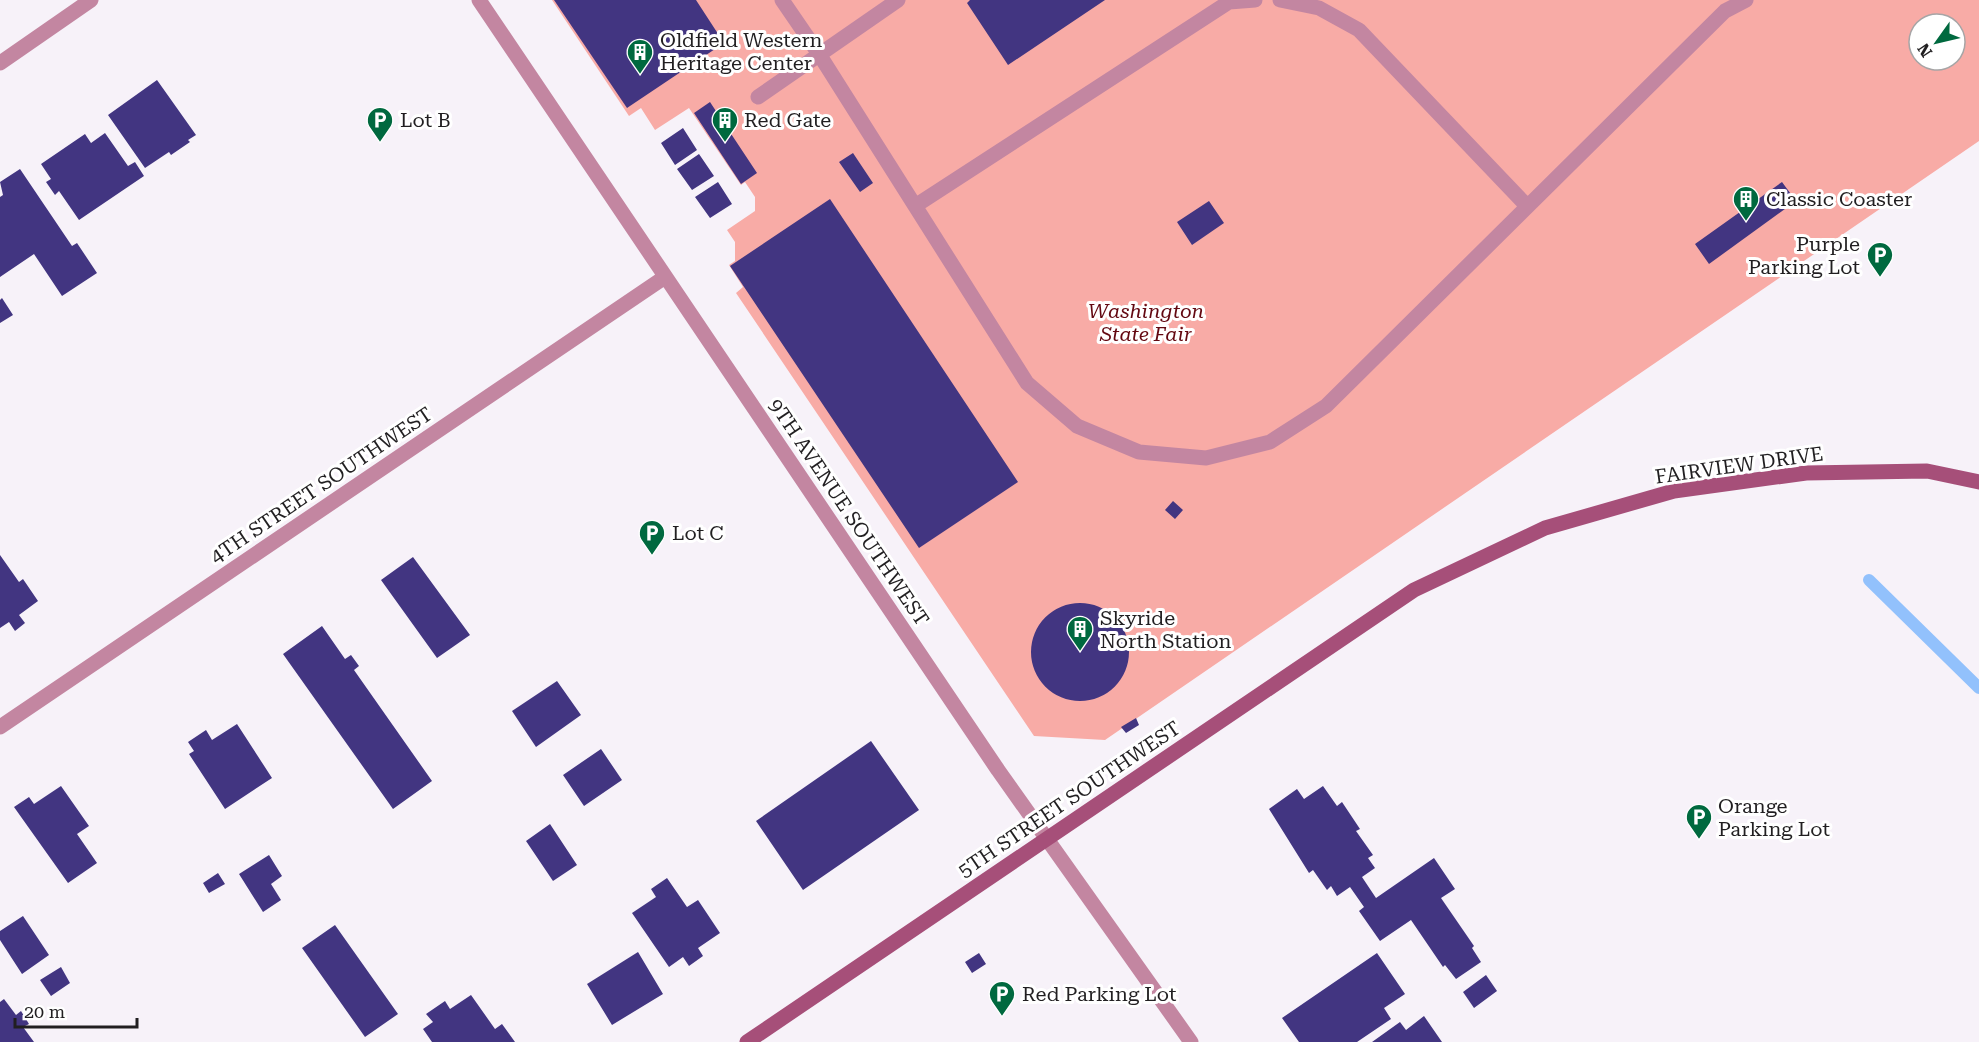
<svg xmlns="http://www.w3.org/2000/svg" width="1979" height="1042" font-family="'Roboto Serif',serif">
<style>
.green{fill:#f8aba6;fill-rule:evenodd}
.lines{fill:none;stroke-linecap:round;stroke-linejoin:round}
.stream{stroke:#92c1fc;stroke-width:12}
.building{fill:#423581}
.street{stroke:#c386a1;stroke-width:15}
.secondary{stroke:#a64f79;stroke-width:15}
.labels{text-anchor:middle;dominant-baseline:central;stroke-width:6;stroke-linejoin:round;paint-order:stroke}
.poi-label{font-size:20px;fill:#211f21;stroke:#fff;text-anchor:start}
.park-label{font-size:20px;font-style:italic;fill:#630811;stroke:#fff}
.street-label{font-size:20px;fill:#211f21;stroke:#fff}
</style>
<rect width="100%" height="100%" fill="#f7f2f9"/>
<path class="green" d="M 552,0 L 1979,0 L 1979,141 L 1105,740 L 1034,736 L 736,293 L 743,287 L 729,265 L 735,261 L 735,242 L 727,230 L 755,211 L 755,197 L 745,182 L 741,185 L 689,108 L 655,130 L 641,108 L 629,116 ZM 1919,24 L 1955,24 L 1955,60 L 1919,60 Z"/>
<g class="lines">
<path class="stream" d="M 1869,580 L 1979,688"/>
</g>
<path class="building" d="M 554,0 L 696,0 L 724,43 L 627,108 Z
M 970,0 L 1105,0 L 1008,65 L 967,3 Z
M 157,80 L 196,135 L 188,140 L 190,142 L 171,155 L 169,152 L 145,168 L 108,115 Z
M 710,102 L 757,173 L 741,184 L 694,113 Z
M 683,128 L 697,150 L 675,165 L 661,143 Z
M 105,133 L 128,166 L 135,162 L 144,176 L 79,220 L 59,191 L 55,195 L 46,182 L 51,179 L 41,164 L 85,134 L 91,143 Z
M 853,153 L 873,183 L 860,192 L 839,162 Z
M 699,154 L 714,176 L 692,190 L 677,169 Z
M 20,169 L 72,246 L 77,243 L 97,273 L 62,296 L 34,254 L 0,277 L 0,197 L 3,195 L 0,182 Z
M 718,182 L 732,204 L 710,218 L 695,197 Z
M 1782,182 L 1796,201 L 1709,264 L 1695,244 Z
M 830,199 L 1018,482 L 919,548 L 730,266 Z
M 1209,201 L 1224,223 L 1192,245 L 1177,222 Z
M 2,298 L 13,315 L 0,323 L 0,300 Z
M 1173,501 L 1183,510 L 1175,519 L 1165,510 Z
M 0,555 L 19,582 L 23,579 L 38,601 L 19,615 L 25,623 L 15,631 L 9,622 L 0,628 Z
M 413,557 L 470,635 L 437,658 L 381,580 Z
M1031 652a49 49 0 1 1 98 0a49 49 0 1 1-98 0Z
M 322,626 L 345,659 L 351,655 L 359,666 L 354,670 L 432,781 L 393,809 L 283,654 Z
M 557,681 L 581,715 L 536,747 L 512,711 Z
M 1136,718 L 1139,725 L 1126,733 L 1121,727 Z
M 237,724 L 272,778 L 225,809 L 189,754 L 194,751 L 188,742 L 206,730 L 212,740 Z
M 871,741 L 919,810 L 803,890 L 756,821 Z
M 601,749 L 622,780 L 584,806 L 563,775 Z
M 61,786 L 89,826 L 77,834 L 97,863 L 68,883 L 14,807 L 29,797 L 34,804 Z
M 1323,786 L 1337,806 L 1342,802 L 1360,829 L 1356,831 L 1373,855 L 1368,858 L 1375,868 L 1362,877 L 1376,898 L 1434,858 L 1455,889 L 1441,898 L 1474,946 L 1472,948 L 1481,962 L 1456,979 L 1445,965 L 1443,967 L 1411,920 L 1380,941 L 1359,911 L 1364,907 L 1350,887 L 1337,896 L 1331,886 L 1327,890 L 1313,870 L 1309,873 L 1269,809 L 1297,789 L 1304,799 Z
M 550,824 L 577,865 L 553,881 L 526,841 Z
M 269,855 L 282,876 L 271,884 L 281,900 L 263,912 L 239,874 Z
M 218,873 L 225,884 L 209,893 L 203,883 Z
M 667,878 L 687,907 L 698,900 L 720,933 L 698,948 L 703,956 L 689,966 L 683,957 L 669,967 L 632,913 L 656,897 L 651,889 Z
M 23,916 L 49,955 L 22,974 L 0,940 L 0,931 Z
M 335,925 L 398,1014 L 365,1037 L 302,948 Z
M 638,952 L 663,994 L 612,1025 L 587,984 Z
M 979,953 L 986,964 L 972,973 L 965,962 Z
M 1377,953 L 1405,994 L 1384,1008 L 1391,1019 L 1357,1042 L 1299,1042 L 1282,1018 Z
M 61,967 L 70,983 L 51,996 L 40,980 Z
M 1486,975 L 1497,991 L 1474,1008 L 1463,992 Z
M 471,995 L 495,1029 L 502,1024 L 515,1042 L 432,1042 L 423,1029 L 433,1022 L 426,1014 L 445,1001 L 450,1009 Z
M 4,999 L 16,1015 L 21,1011 L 29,1024 L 23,1027 L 34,1042 L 0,1042 L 0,1002 Z
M 1424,1016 L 1442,1042 L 1372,1042 L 1400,1022 L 1406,1030 Z"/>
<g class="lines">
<path class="street" d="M 479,0 L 998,770 L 1191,1042
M 782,0 L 819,54 L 1027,383 L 1077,426 L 1139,452 L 1206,458 L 1270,442 L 1326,406 L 1725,11 L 1746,0
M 1280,0 L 1319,8 L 1359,30 L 1527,206
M 0,63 L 91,0
M 758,97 L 898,0
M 915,206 L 1229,2 L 1255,0
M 0,727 L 665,277"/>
<path class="secondary" d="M 747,1042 L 1414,590 L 1545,528 L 1674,491 L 1806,473 L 1927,471 L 1979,482"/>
</g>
<defs>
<g id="building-pin" transform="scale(1.35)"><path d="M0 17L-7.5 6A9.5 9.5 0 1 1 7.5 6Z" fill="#00693f" stroke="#fff"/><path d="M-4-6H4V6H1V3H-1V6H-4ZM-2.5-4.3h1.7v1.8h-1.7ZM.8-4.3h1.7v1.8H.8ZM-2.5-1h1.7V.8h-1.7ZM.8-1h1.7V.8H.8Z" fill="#fff"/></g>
<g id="parking-pin" transform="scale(1.35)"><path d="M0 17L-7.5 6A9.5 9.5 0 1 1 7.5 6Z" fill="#00693f" stroke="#fff"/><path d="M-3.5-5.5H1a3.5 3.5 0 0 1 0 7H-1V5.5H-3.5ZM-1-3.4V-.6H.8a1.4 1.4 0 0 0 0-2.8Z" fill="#fff"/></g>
</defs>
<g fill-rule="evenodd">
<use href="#building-pin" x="640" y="52"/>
<use href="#parking-pin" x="380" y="120"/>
<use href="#building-pin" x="725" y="120"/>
<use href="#building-pin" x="1746" y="199"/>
<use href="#parking-pin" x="1880" y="255"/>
<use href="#parking-pin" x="652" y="533"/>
<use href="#building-pin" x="1080" y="629"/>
<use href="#parking-pin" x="1699" y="817"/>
<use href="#parking-pin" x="1002" y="994"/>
</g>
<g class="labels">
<g class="poi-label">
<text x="660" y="40">Oldfield Western<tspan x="660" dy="23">Heritage Center</tspan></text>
<text x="400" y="120">Lot B</text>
<text x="744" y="120">Red Gate</text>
<text x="1766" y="199">Classic Coaster</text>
<text x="1860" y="244" text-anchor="end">Purple<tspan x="1860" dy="23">Parking Lot</tspan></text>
<text x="672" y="533">Lot C</text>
<text x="1100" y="618">Skyride<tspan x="1100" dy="23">North Station</tspan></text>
<text x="1718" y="806">Orange<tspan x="1718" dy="23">Parking Lot</tspan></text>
<text x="1022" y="994">Red Parking Lot</text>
</g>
<g class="park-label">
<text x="1146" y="311">Washington<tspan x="1146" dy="23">State Fair</tspan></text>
</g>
<g class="street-label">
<text transform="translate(1739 465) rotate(-8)">FAIRVIEW DRIVE</text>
<text transform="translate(321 485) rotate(-34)">4TH STREET SOUTHWEST</text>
<text transform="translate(849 512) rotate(56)">9TH AVENUE SOUTHWEST</text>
<text transform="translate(1069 799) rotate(-34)">5TH STREET SOUTHWEST</text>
</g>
</g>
<g transform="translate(1937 42) rotate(236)"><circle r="28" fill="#ffffff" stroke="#a6a5a6" stroke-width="1.5"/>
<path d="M0-4.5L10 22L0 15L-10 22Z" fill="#00693f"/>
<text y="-9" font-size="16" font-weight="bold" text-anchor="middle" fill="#211f21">N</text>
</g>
<path d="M15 1018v9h122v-9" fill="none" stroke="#211f21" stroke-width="3"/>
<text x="24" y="1018" font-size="18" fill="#211f21" stroke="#ffffff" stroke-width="4.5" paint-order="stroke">20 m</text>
</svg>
